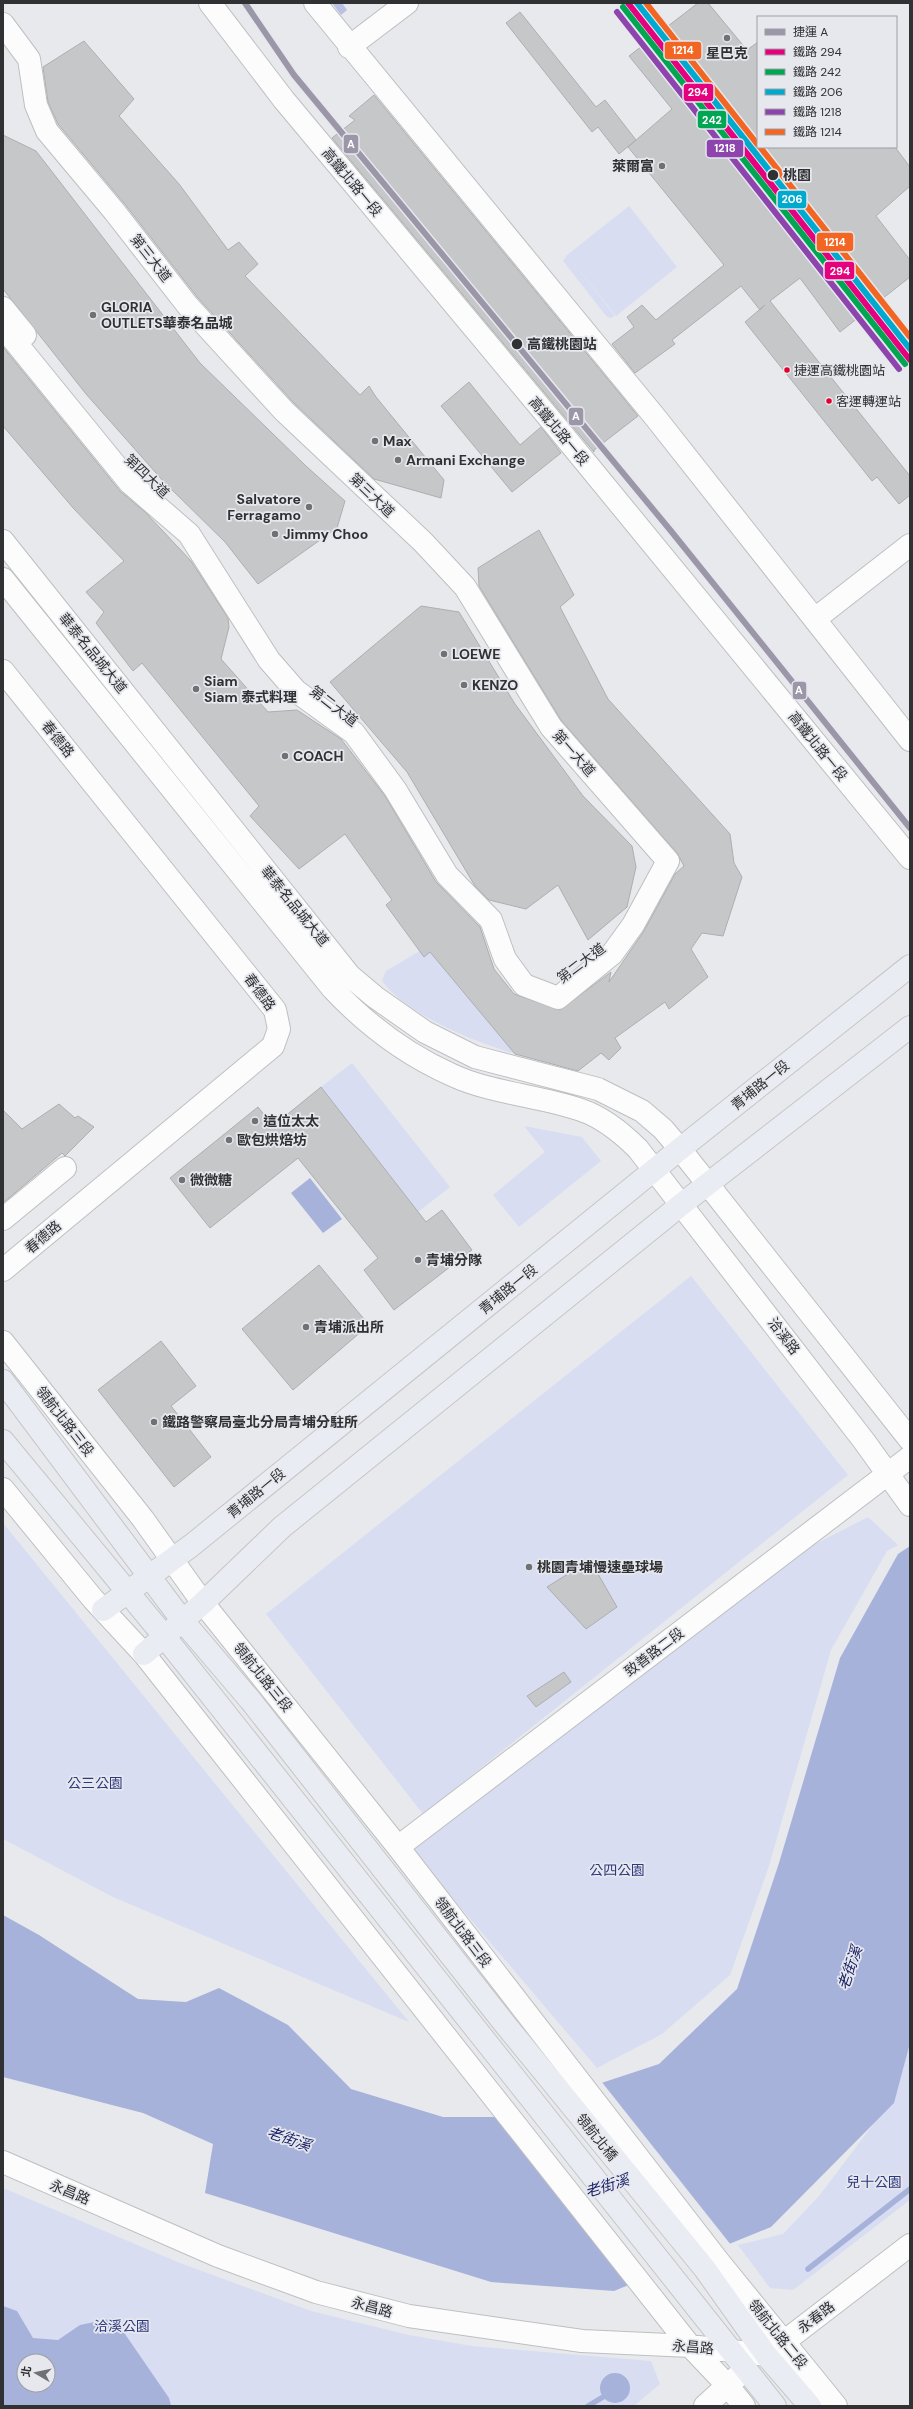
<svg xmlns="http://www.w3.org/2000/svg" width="913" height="2409" font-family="'DM Sans','Noto Sans TC',sans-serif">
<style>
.green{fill:#d8ddf2;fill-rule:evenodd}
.forest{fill:#b8c1e3}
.water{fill:#a7b2db;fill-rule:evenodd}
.pier{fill:#e8e9ec}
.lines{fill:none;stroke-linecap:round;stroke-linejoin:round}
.stream{stroke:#a7b2db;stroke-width:5.5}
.building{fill:#c6c7c9;stroke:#adaeb0}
.minor-casing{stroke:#bebfc1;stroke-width:24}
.major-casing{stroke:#c6c6c7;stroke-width:24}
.minor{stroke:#fcfcfc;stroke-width:22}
.major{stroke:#eaecf3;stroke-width:22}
.rail-1-casing{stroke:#e6e8ee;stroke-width:9}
.rail-2-casing{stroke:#e6e8ee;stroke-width:9}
.rail-3-casing{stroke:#e6e8ee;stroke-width:9}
.rail-4-casing{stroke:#e6e8ee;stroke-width:9}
.rail-5-casing{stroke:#e6e8ee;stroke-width:9}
.rail-1{stroke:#e5007d;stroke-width:6}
.rail-2{stroke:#00a651;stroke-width:6}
.rail-3{stroke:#00a9ce;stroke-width:6}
.rail-4{stroke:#8e44ad;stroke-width:6}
.rail-5{stroke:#f26522;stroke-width:6}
.metro-1-casing{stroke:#e6e8ee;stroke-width:9}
.metro-1{stroke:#9b96a8;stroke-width:6}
.poi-dot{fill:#707174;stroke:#e6e8ee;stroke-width:1.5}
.stop-dot{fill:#303133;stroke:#e6e8ee;stroke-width:1.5}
.bus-dot{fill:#e4002b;stroke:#e6e8ee;stroke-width:1.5}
.labels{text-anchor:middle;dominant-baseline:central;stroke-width:3.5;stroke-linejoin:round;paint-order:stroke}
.bus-label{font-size:13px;fill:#303133;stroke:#e6e8ee;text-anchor:start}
.poi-label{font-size:14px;font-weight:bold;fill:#303133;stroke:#e6e8ee;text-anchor:start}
.stop-label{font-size:14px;font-weight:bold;fill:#303133;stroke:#e6e8ee;text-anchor:start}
.street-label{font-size:14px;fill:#303133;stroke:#e6e8ee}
.park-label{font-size:14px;fill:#2f397f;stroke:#e6e8ee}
.water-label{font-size:15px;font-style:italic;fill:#1d2367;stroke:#e6e8ee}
.line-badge{stroke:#e6e8ee;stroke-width:1.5}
.badge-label{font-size:11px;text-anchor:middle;font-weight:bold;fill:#fff}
</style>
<rect width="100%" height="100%" fill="#e8e9ec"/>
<path class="green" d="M 617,3 L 640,3 L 626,14 Z
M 629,206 L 677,267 L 616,316 L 567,255 Z
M 567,255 L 615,316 L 611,318 L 607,317 L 563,261 Z
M 430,945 L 515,1054 C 475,1042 407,1015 382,981 L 386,971 Z
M 352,1063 L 450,1187 L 418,1212 L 321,1087 Z
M 524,1126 L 582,1137 L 601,1161 L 519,1227 L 493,1195 L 545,1152 Z
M 691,1276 L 848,1475 L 423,1814 L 266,1614 Z
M 868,1517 L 898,1545 L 887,1551 L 831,1650 L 768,1869 L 730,1975 L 662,2034 L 597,2068 L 410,1848 L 788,1558 Z
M 3,1523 L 409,2022 L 113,1897 L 3,1839 Z
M 910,2037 L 910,2200 L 793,2290 L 770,2288 L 738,2245 L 783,2234 L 819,2196 L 890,2102 Z
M 3,2188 L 180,2263 L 311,2311 L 409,2335 L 472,2346 L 651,2361 L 660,2384 L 634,2406 L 3,2406 ZM 24,2361 L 48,2361 L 48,2385 L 24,2385 Z"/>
<path class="forest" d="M 332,3 L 342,3 L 347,10 L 341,15 Z"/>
<path class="water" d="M 310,1178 L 342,1219 L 323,1233 L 291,1193 Z
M 910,1546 L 910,2043 L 894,2103 L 771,2227 L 614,2291 L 491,2282 L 205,2193 L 213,2144 L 143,2113 L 3,2077 L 3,1915 L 39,1935 L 138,1999 L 186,2002 L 219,1988 L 288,2025 L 351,2089 L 443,2117 L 498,2117 L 659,2064 L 737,1989 L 779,1863 L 840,1658 L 898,1554 Z
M 3,2306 L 17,2311 L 33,2338 L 58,2340 L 80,2325 L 114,2318 L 169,2398 L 171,2406 L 3,2406 ZM 24,2361 L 48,2361 L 48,2385 L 24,2385 Z
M600 2388a15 15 0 1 1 30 0a15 15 0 1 1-30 0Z"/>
<path class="pier" d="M 601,2081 L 731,2245 L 637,2284 L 500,2115 Z"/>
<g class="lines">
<path class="stream" d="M 808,2269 L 910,2189
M 588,2406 L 603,2397"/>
</g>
<path class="building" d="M 698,3 L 708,3 L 747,50 L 758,42 L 758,147 L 895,147 L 910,167 L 910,186 L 876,216 L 910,260 L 910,277 L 840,332 L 800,278 L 770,301 L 910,476 L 910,495 L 899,504 L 877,477 L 872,481 L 745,322 L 765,305 L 760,310 L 741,286 L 672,340 L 675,344 L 635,373 L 612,344 L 634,327 L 627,317 L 642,305 L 656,320 L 724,265 L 628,147 L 672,109 L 629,56 Z
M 520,12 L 596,107 L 605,100 L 636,140 L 619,154 L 598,127 L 592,132 L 506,23 Z
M 84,41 L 134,99 L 119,116 L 179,184 L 228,250 L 239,242 L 258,264 L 245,276 L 360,395 L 369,386 L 376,397 L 444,480 L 441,498 L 374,479 L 293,402 L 198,298 L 124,203 L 58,124 L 48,102 L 43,67 Z
M 374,95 L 638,416 L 594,450 L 594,452 L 332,138 L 355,120 L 349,116 Z
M 3,135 L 36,151 L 200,363 L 306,466 L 345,501 L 337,528 L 258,584 L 225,542 L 164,482 L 86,394 L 3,289 Z
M 3,347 L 120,491 L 145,512 L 191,561 L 228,618 L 229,627 L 221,659 L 268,712 L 297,710 L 341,739 L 385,796 L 436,882 L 480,927 L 494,969 L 514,994 L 560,1010 L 611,972 L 609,982 L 644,931 L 675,874 L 684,866 L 677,853 L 561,720 L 479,586 L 478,568 L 539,530 L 574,595 L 560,607 L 608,699 L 730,834 L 734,863 L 742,877 L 723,936 L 702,933 L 691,949 L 708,977 L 669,1009 L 665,1002 L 615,1038 L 621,1048 L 609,1060 L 601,1053 L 578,1071 L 515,1054 L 430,952 L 424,957 L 386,905 L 392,900 L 345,834 L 299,869 L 250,816 L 259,806 L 142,663 L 133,671 L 96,623 L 104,612 L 86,592 L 124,561 L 74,509 L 3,426 Z
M 469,382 L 520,445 L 541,427 L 561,453 L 512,492 L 441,406 Z
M 421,606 L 459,612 L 515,704 L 583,796 L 632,846 L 636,867 L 627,907 L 588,940 L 558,885 L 526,909 L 489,900 L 475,886 L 407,772 L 330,682 Z
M 321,1087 L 426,1222 L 442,1210 L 472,1250 L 394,1310 L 364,1270 L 378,1258 L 298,1158 L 210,1228 L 170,1178 L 258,1107 L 273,1126 Z
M 59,1104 L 75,1118 L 78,1116 L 94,1127 L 65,1156 L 62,1153 L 3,1203 L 3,1110 L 22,1129 Z
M 319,1265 L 369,1325 L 293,1390 L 242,1329 Z
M 161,1341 L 196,1386 L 171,1406 L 211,1457 L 174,1487 L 98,1390 Z
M 590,1560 L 617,1607 L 586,1629 L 547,1587 Z
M 564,1672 L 571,1682 L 536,1707 L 527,1696 Z"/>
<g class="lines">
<g class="minor-casing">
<path id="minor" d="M 210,3 L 284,100 L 555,425 L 910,858
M 315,3 L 655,417 L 910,740
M 3,24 L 29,59 L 36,105 L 47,131 L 114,211 L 188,306 L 284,411 L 423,542 L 465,587 L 551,727 L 668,861 L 633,925 L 612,954 L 558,998 L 524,985 L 505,959 L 491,920 L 447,875 L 395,789 L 354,733 L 296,691 L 269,660 L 189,534 L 130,483 L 3,327
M 349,47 L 407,3
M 3,308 L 25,335
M 3,541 L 350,976 L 375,997 L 425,1032 L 475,1057 L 598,1089 L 642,1111 L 663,1129 L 680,1149 L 910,1440
M 3,579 L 333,989 C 367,1025 407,1055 452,1075 C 493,1094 539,1095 581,1110 C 602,1117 623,1134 638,1149 L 864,1441 L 910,1505
M 815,619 L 910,545
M 3,671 L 275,1010 L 279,1029 L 273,1046 L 3,1270
M 3,1219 L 65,1168
M 3,1342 L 143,1519 L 203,1603 L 398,1847 L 719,2262 L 836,2406
M 3,1489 L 93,1599 L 144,1654 L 690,2346 L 728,2386 L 744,2406
M 398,1847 L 910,1457
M 3,2162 L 218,2256 L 316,2292 L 409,2316 L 582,2341 L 690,2346 L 766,2355
M 772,2351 L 910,2245
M 705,2406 L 738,2376"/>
</g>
<g class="major-casing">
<path id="major" d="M 3,1381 L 182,1620 L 251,1701 L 504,2023 L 705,2269 L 766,2355 L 810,2406
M 3,1441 L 164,1636 L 775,2406
M 103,1610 L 192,1545 L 680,1149 L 910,966
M 144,1654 L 203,1603 L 282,1527 L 682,1204 L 910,1027"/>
</g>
<use href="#minor" class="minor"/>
<use href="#major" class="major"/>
<g class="rail-1-casing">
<path id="rail-1" d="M 628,3 L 910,360"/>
</g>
<g class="rail-2-casing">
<path id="rail-2" d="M 623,7 L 905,364"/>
</g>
<g class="rail-3-casing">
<path id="rail-3" d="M 637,3 L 910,349"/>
</g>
<g class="rail-4-casing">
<path id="rail-4" d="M 617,12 L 899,369"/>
</g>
<g class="rail-5-casing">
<path id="rail-5" d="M 646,3 L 758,145
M 760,147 L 910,337"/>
</g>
<use href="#rail-1" class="rail-1"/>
<use href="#rail-2" class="rail-2"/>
<use href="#rail-3" class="rail-3"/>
<use href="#rail-4" class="rail-4"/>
<use href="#rail-5" class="rail-5"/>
<g class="metro-1-casing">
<path id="metro-1" d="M 245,3 L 294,75 L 671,531 L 910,828"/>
</g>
<use href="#metro-1" class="metro-1"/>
</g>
<g class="poi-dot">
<circle cx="727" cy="38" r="4"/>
<circle cx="662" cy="166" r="4"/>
<circle cx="93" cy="315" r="4"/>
<circle cx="375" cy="441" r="4"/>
<circle cx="398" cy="460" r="4"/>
<circle cx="309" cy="507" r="4"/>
<circle cx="275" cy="534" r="4"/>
<circle cx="444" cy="654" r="4"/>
<circle cx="464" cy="685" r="4"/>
<circle cx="196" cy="689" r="4"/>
<circle cx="285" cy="756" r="4"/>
<circle cx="255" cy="1121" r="4"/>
<circle cx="229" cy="1140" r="4"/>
<circle cx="182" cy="1180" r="4"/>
<circle cx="418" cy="1260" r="4"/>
<circle cx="306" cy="1327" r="4"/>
<circle cx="154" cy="1422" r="4"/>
<circle cx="529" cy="1567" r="4"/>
</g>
<g class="stop-dot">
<circle cx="773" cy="175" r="6"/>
<circle cx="517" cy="344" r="6"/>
</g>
<g class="bus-dot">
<circle cx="787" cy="370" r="3.5"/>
<circle cx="829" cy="401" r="3.5"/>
</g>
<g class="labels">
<g class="bus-label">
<text x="794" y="370">捷運高鐵桃園站</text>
<text x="836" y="401">客運轉運站</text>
</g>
<g class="poi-label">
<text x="727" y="53" text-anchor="middle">星巴克</text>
<text x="654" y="166" text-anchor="end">萊爾富</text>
<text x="101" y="307">GLORIA<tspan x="101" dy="16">OUTLETS華泰名品城</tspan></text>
<text x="383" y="441">Max</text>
<text x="406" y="460">Armani Exchange</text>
<text x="301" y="499" text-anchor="end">Salvatore<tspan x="301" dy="16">Ferragamo</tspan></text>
<text x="283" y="534">Jimmy Choo</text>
<text x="452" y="654">LOEWE</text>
<text x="204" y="681">Siam<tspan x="204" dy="16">Siam 泰式料理</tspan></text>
<text x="472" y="685">KENZO</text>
<text x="293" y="756">COACH</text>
<text x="263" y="1121">這位太太</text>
<text x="237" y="1140">歐包烘焙坊</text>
<text x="190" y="1180">微微糖</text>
<text x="426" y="1260">青埔分隊</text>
<text x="314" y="1327">青埔派出所</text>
<text x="162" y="1422">鐵路警察局臺北分局青埔分駐所</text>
<text x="537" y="1567">桃園青埔慢速壘球場</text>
</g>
<g class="stop-label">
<text x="783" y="175">桃園</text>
<text x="527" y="344">高鐵桃園站</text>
</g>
<g class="street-label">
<text transform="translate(352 182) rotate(50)">高鐵北路一段</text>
<text transform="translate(151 258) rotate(52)">第三大道</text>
<text transform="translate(559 431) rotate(50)">高鐵北路一段</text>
<text transform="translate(147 476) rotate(44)">第四大道</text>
<text transform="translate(372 495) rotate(44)">第三大道</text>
<text transform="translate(93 653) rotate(51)">華泰名品城大道</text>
<text transform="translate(334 706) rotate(38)">第二大道</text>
<text transform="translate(58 739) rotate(51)">春德路</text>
<text transform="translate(818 746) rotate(51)">高鐵北路一段</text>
<text transform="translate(574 753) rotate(49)">第一大道</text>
<text transform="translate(295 906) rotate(51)">華泰名品城大道</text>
<text transform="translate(581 963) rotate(-37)">第二大道</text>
<text transform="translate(260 992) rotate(54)">春德路</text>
<text transform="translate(760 1085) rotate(-39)">青埔路一段</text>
<text transform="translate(43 1237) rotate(-40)">春德路</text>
<text transform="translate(508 1289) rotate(-39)">青埔路一段</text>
<text transform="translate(784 1336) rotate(53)">洽溪路</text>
<text transform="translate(65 1421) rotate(52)">領航北路三段</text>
<text transform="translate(256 1493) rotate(-39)">青埔路一段</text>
<text transform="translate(654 1652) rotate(-37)">致善路二段</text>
<text transform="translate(263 1677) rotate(51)">領航北路三段</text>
<text transform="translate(463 1932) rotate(53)">領航北路三段</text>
<text transform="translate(597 2137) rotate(51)">領航北橋</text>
<text transform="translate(70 2192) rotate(23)">永昌路</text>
<text transform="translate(372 2307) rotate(15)">永昌路</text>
<text transform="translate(816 2317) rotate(-37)">永春路</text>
<text transform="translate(778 2334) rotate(51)">領航北路二段</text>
<text transform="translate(693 2347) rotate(5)">永昌路</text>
</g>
<g class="park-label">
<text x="95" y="1783">公三公園</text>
<text x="617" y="1870">公四公園</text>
<text x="874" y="2182">兒十公園</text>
<text x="122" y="2326">洽溪公園</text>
</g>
<g class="water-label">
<text transform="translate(850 1968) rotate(-71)">老街溪</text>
<text transform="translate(289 2139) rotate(19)">老街溪</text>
<text transform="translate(607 2186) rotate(-17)">老街溪</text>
</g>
</g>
<g class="line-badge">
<rect x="664" y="41" width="38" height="19" rx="4" fill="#f26522"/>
<rect x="683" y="83" width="31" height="19" rx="4" fill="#e5007d"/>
<rect x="697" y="110" width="30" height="19" rx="4" fill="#00a651"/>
<rect x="343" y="134" width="16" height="20" rx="4" fill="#9b96a8"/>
<rect x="706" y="139" width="38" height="19" rx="4" fill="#8e44ad"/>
<rect x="777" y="190" width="30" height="19" rx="4" fill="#00a9ce"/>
<rect x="816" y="232" width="38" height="20" rx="4" fill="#f26522"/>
<rect x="824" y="261" width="31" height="19" rx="4" fill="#e5007d"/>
<rect x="568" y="407" width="16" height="19" rx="4" fill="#9b96a8"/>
<rect x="792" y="681" width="15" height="19" rx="4" fill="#9b96a8"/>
</g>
<g class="badge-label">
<text x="683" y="54">1214</text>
<text x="698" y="96">294</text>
<text x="712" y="124">242</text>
<text x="351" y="148">A</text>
<text x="725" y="152">1218</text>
<text x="792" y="203">206</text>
<text x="835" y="246">1214</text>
<text x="840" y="275">294</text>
<text x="576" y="420">A</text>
<text x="799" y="694">A</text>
</g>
<rect width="913" height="2409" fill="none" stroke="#303133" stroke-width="8"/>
<rect x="757" y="16" width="140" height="132" fill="#e6e8ee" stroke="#9d9fa3"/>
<rect x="765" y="29" width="20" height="6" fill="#9b96a8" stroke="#9d9fa3"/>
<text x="793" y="36" font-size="12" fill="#303133">捷運 A</text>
<rect x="765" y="49" width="20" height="6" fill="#e5007d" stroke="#9d9fa3"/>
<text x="793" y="56" font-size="12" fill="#303133">鐵路 294</text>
<rect x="765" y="69" width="20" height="6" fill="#00a651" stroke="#9d9fa3"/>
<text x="793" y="76" font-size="12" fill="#303133">鐵路 242</text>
<rect x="765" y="89" width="20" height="6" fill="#00a9ce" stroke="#9d9fa3"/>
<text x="793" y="96" font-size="12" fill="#303133">鐵路 206</text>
<rect x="765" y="109" width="20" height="6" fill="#8e44ad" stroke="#9d9fa3"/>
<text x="793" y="116" font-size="12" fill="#303133">鐵路 1218</text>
<rect x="765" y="129" width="20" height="6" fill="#f26522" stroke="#9d9fa3"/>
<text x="793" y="136" font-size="12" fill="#303133">鐵路 1214</text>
<g transform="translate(36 2373) rotate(279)"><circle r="19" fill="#e6e8ee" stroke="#9d9fa3"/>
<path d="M0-3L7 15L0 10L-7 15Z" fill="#707174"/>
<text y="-6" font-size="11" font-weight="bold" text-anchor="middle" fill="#303133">北</text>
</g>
</svg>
